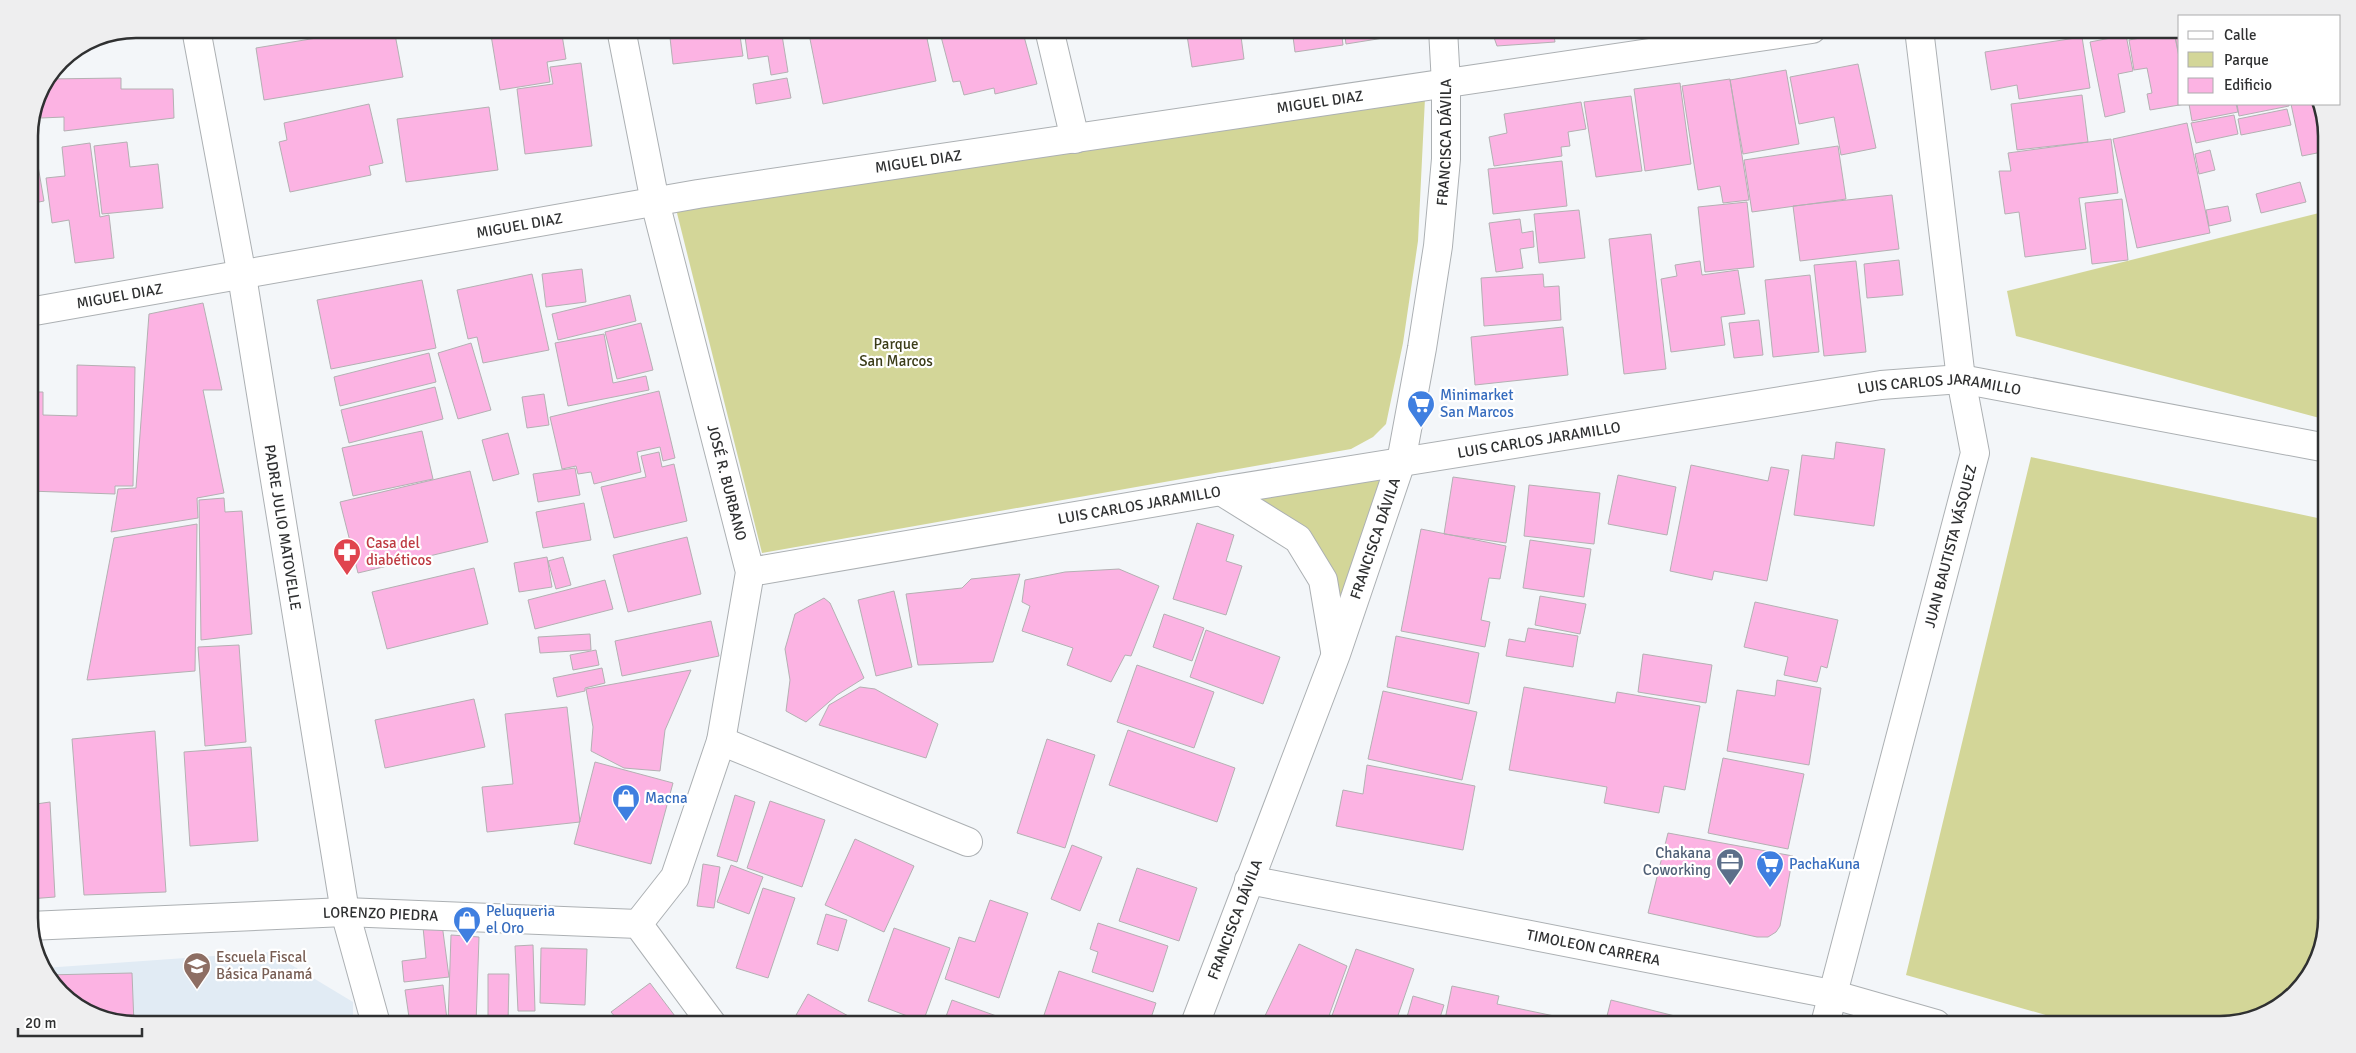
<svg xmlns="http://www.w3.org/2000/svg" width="2356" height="1053" font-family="Signika,sans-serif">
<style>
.built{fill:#e1ebf4}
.green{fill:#d3d698}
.building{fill:#fcb3e3;stroke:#b4b0b3}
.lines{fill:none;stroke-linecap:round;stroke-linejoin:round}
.street-casing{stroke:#acb0b3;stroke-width:30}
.street{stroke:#fff;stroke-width:28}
.labels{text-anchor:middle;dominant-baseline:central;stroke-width:4.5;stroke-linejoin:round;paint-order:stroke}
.street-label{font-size:15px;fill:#2f3031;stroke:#fff}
.park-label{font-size:15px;fill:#3b3c18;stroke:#fff}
.shop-label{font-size:15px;fill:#366cbe;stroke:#fff;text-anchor:start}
.health-label{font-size:15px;fill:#be3a42;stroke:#fff;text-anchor:start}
.service-label{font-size:15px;fill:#4e5e75;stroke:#fff;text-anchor:end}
.education-label{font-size:15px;fill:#785e54;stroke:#fff;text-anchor:start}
.rim{fill:none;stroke:#2f3031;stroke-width:2.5}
</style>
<rect width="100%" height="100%" fill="#f3f6f9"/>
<path class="built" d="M 270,952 L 353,1002 L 353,1024 L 135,1024 L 94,1016 L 47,977 L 44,968 Z"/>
<path class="green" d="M 1425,98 L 1418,241 L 1403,343 L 1386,424 L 1373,437 L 1351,449 L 762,553 L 676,209 Z
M 2327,211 L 2327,420 L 2016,336 L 2007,291 Z
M 2031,457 L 2327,520 L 2327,918 L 2319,959 L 2280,1006 L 2221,1024 L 2077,1024 L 1906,975 Z
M 1383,477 L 1341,609 L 1249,497 Z"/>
<path class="building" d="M 264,29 L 302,29 L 265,35 Z
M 371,29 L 394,29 L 403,77 L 264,100 L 256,48 Z
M 490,29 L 561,29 L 566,59 L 547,62 L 550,82 L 500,90 Z
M 669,29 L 739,29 L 743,56 L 673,64 Z
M 744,29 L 781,29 L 788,72 L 771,75 L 768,56 L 748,59 Z
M 808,29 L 925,29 L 936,81 L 823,104 Z
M 939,29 L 1022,29 L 1037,84 L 995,94 L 994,88 L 964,95 L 960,81 L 953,82 Z
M 1186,29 L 1240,29 L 1244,59 L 1192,67 Z
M 1292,29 L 1341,29 L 1343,45 L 1295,52 Z
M 1344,29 L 1414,29 L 1415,33 L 1346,44 Z
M 1491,29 L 1553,29 L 1555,42 L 1497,46 Z
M 2180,31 L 2180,59 L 2174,32 Z
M 2174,32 L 2180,62 L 2180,104 L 2185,104 L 2150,110 L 2147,94 L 2152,93 L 2147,68 L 2134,70 L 2129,40 Z
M 103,35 L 102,43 L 89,41 L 95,37 Z
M 2126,35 L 2133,71 L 2118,74 L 2125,112 L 2105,117 L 2090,42 Z
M 2082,37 L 2090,88 L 2019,99 L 2017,85 L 1991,90 L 1985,52 Z
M 581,63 L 592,146 L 525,154 L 517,89 L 553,84 L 550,67 Z
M 1858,64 L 1876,148 L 1841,155 L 1834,117 L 1799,124 L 1790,77 Z
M 1786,70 L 1799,144 L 1743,154 L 1730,80 Z
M 121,78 L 121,89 L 173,89 L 174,118 L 64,131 L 64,117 L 41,118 L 41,88 L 47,79 Z
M 787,78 L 791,98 L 756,104 L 753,84 Z
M 1730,79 L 1749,200 L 1723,203 L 1720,186 L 1698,190 L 1682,86 Z
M 1680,83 L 1691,164 L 1645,171 L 1634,89 Z
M 2082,95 L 2088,142 L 2017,150 L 2011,104 Z
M 1631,96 L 1642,171 L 1596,177 L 1584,102 Z
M 1581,102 L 1586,129 L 1568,132 L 1570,146 L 1561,147 L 1562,156 L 1494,166 L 1489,137 L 1507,133 L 1504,114 Z
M 369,104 L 383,163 L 369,166 L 371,175 L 290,192 L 279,142 L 287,140 L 284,123 Z
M 2189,104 L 2236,104 L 2238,112 L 2192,121 Z
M 2237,104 L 2289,104 L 2289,106 L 2239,116 Z
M 2291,104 L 2319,104 L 2327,129 L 2327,151 L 2302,156 Z
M 489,107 L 498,170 L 406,182 L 397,119 Z
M 2287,109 L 2291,125 L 2241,135 L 2238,119 Z
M 2234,115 L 2238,134 L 2196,143 L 2191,123 Z
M 2187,123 L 2210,233 L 2137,248 L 2113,139 Z
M 2111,139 L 2118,193 L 2079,198 L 2086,249 L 2025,257 L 2019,212 L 2005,214 L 1999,171 L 2011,171 L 2008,153 Z
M 127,142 L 130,167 L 158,164 L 163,208 L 102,214 L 94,146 Z
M 90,143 L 100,217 L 109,215 L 114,258 L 75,263 L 69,220 L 52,223 L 46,178 L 65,176 L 62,147 Z
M 1838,146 L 1846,199 L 1752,212 L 1744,160 Z
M 2210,150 L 2215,170 L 2199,174 L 2195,154 Z
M 36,154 L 44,201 L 29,204 L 29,155 Z
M 1562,161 L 1567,206 L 1493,214 L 1488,169 Z
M 2300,182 L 2306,202 L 2261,213 L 2256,194 Z
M 1892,195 L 1899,249 L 1800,261 L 1793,206 Z
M 2122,199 L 2128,260 L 2092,264 L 2085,203 Z
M 1747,202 L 1754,267 L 1705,272 L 1698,207 Z
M 2228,206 L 2231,221 L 2209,226 L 2206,210 Z
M 1579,210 L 1585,258 L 1539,263 L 1534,214 Z
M 1520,219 L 1522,233 L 1533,231 L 1534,247 L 1520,249 L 1523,268 L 1496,272 L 1489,223 Z
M 1651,234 L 1666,369 L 1624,374 L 1609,239 Z
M 1899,260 L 1903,295 L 1867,298 L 1864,264 Z
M 1700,261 L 1702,275 L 1738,270 L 1745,314 L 1721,317 L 1725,345 L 1671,352 L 1661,279 L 1677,276 L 1675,265 Z
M 1856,261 L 1866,352 L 1824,356 L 1814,265 Z
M 582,269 L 586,302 L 546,307 L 542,274 Z
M 532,274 L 549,350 L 483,363 L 477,337 L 468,339 L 457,290 Z
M 1543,274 L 1544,287 L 1559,286 L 1561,320 L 1484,326 L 1481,278 Z
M 1810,275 L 1819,352 L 1773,357 L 1765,280 Z
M 422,280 L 436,348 L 331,369 L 317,300 Z
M 630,295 L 636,321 L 558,340 L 552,314 Z
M 203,303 L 222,390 L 203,390 L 224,493 L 197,498 L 198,518 L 111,532 L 118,489 L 136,488 L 149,314 Z
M 1759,320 L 1763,355 L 1734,358 L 1729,323 Z
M 641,323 L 653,370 L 617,379 L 605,332 Z
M 1563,327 L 1568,375 L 1475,385 L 1471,337 Z
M 604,334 L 613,383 L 646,376 L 649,390 L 568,406 L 555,343 Z
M 471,343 L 491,410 L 458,419 L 438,353 Z
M 429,353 L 436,382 L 340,406 L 334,377 Z
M 77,365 L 135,367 L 133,486 L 115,486 L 115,494 L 29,491 L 29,392 L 43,392 L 43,415 L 77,416 Z
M 435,387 L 443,419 L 349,443 L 341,410 Z
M 659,391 L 675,458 L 663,461 L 660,447 L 637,452 L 641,472 L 594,484 L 591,472 L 578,474 L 576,466 L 562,469 L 550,417 Z
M 544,394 L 549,425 L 527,428 L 522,397 Z
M 422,431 L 433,479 L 353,496 L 342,448 Z
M 508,433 L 519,474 L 493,481 L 482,440 Z
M 1836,442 L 1885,449 L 1874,526 L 1794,515 L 1802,455 L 1834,459 Z
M 659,452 L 662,467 L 674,464 L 687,521 L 614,538 L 601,487 L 646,477 L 641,456 Z
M 1691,465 L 1768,481 L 1771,467 L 1789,470 L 1767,581 L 1714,571 L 1712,580 L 1670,571 Z
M 575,468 L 580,495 L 538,502 L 533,474 Z
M 470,471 L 488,542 L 358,573 L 340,502 Z
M 1618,475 L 1676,487 L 1667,535 L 1608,524 Z
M 1453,477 L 1515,486 L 1506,543 L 1444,534 Z
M 1529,485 L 1600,493 L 1594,544 L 1524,536 Z
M 224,498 L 225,512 L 242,511 L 252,634 L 201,640 L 199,500 Z
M 584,503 L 591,540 L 543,548 L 536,512 Z
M 1197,523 L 1234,535 L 1226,561 L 1242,566 L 1226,615 L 1173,599 Z
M 197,524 L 195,671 L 87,680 L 114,538 Z
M 1421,529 L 1506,546 L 1500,579 L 1489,578 L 1481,620 L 1490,622 L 1485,647 L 1401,631 Z
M 687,537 L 701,594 L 628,612 L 613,555 Z
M 1530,540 L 1591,549 L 1584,597 L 1523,588 Z
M 547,557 L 552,587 L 519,592 L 514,563 Z
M 563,557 L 571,585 L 556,589 L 548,561 Z
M 474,568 L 488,624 L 387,649 L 372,592 Z
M 1119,569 L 1159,586 L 1131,656 L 1125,655 L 1111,682 L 1067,665 L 1073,648 L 1022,631 L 1030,606 L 1022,602 L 1025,580 L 1065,572 Z
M 1020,574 L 993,662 L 918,665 L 906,594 L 962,588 L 971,579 Z
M 605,580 L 613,609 L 535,629 L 528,600 Z
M 894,591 L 912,667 L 876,676 L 858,600 Z
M 1540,596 L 1586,604 L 1580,634 L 1535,625 Z
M 824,598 L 830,603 L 864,678 L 837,695 L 806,722 L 786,711 L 790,680 L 785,649 L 795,614 Z
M 1755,602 L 1838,620 L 1827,668 L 1821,666 L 1817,682 L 1784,675 L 1788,657 L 1744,647 Z
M 1164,614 L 1204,628 L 1192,661 L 1153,647 Z
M 711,621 L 719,656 L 622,676 L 615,641 Z
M 1528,628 L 1578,636 L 1573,667 L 1506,656 L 1509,639 L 1525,642 Z
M 1206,630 L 1280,657 L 1263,704 L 1190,677 Z
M 590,634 L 591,650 L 540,653 L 538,637 Z
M 1396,636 L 1479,653 L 1469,704 L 1387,687 Z
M 239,645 L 246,742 L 205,746 L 198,647 Z
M 596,650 L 599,665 L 573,670 L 570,655 Z
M 1643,654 L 1712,665 L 1706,703 L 1638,692 Z
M 1137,665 L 1214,692 L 1194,748 L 1117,722 Z
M 602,668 L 605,683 L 585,688 L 585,691 L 557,697 L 553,678 Z
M 691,670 L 665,730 L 660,771 L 624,768 L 591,751 L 593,727 L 586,689 Z
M 1777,680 L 1821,688 L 1809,765 L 1727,751 L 1737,690 L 1775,696 Z
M 860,687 L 875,689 L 938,724 L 926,758 L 819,725 L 829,705 Z
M 1524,687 L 1615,703 L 1617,692 L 1700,706 L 1685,790 L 1664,786 L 1659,813 L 1604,803 L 1607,787 L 1509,770 Z
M 1383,691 L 1477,712 L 1462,780 L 1368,759 Z
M 474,699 L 485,747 L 385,768 L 375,720 Z
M 567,707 L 580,822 L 487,832 L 482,787 L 513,784 L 505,714 Z
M 1128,730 L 1235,768 L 1217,822 L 1109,785 Z
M 155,731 L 166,892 L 84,895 L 72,739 Z
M 1047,739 L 1095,755 L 1065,848 L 1017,833 Z
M 29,742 L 31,742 L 32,780 L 29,780 Z
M 251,747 L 258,841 L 190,846 L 184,752 Z
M 1723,758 L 1804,774 L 1788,849 L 1708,833 Z
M 595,762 L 673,783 L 651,864 L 574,844 Z
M 1367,765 L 1475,786 L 1463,850 L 1336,826 L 1343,790 L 1363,794 Z
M 735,795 L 755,802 L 737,862 L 717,856 Z
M 770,801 L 825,820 L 802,887 L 747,868 Z
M 50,802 L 55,897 L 29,899 L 29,805 Z
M 1668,833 L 1793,856 L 1780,926 L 1776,932 L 1768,937 L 1757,937 L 1648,913 Z
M 855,839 L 914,866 L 884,932 L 825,905 Z
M 1072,845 L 1102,857 L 1080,911 L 1051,899 Z
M 703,864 L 720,867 L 714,908 L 697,906 Z
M 731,865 L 763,877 L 749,914 L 717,902 Z
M 1137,868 L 1197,888 L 1179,941 L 1119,921 Z
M 763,888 L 795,898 L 768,978 L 736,968 Z
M 990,900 L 1028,913 L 999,998 L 945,979 L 959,937 L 975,942 Z
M 826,914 L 847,920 L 838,951 L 817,944 Z
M 1098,923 L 1168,946 L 1153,992 L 1092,972 L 1098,952 L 1090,949 Z
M 442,924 L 449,977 L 404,982 L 402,961 L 426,958 L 423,927 Z
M 894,928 L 950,948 L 923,1022 L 868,1001 Z
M 451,935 L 479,937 L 476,1024 L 448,1024 Z
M 1299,944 L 1347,966 L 1326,1024 L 1264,1024 L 1264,1018 Z
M 533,945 L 535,1011 L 518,1011 L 515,946 Z
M 541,948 L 587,949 L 585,1005 L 540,1003 Z
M 1356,949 L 1414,969 L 1395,1024 L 1329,1024 Z
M 1059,971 L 1156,1003 L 1149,1024 L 1050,1024 L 1042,1021 Z
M 132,973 L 134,1024 L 94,1016 L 46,975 Z
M 488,974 L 509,974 L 508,1024 L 488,1024 Z
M 650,983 L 681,1024 L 621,1024 L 611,1012 Z
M 443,985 L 447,1020 L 410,1024 L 405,990 Z
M 1452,986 L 1499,996 L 1497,1004 L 1578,1021 L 1578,1024 L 1444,1024 Z
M 808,994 L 863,1024 L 791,1024 Z
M 1413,996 L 1444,1005 L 1438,1024 L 1405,1024 Z
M 952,1000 L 1002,1018 L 1000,1024 L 950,1024 L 944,1022 Z
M 1611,1000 L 1707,1024 L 1605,1024 Z
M 880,1017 L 909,1024 L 878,1024 Z"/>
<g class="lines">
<g class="street-casing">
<g id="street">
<path id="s1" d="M 196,29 L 242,276 L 345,912 L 376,1024"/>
<path id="s2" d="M 621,29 L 655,202 L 750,572 L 721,741 L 675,877 L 638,924"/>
<path d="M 1049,29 L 1075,139"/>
<path id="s3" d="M 29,312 L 698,194 L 1812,29"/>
<path d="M 1221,491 L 1298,539 L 1323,580 L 1335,651"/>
<path id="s4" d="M 750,572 L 1221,491 L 1881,385 L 1961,379 L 2327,448"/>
<path d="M 721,741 L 968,842"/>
<path id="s5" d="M 1249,880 L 1831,994 L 1936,1024"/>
<path id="s6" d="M 29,926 L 345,912 L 638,924 L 712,1024"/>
<path id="s7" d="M 1195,1024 L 1336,654 L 1401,462 L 1422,348 L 1438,246 L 1446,159 L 1446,84 L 1443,29"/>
<path id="s8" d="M 1825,1024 L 1975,453 L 1961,379 L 1919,29"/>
</g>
</g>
<use href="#street" class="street"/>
</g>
<defs>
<g id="supermarket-pin" transform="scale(1.4375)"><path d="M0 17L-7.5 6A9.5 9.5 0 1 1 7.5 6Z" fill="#3f7fe0" stroke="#fff"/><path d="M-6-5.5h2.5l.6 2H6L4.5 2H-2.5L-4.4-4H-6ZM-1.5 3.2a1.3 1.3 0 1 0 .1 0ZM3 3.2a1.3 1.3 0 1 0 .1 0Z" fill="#fff"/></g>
<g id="pharmacy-pin" transform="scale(1.4375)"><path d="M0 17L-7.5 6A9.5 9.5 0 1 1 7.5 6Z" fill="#e0444e" stroke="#fff"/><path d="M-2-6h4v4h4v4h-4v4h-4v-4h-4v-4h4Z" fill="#fff"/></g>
<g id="shop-pin" transform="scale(1.4375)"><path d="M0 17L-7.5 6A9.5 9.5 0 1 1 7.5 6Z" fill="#3f7fe0" stroke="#fff"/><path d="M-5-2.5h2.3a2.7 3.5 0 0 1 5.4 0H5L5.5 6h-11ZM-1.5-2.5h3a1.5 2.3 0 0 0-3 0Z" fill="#fff"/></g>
<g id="office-pin" transform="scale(1.4375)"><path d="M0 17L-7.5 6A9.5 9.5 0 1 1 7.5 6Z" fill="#5c6f8a" stroke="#fff"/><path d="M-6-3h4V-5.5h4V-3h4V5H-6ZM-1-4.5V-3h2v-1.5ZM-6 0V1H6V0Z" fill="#fff"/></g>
<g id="school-pin" transform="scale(1.4375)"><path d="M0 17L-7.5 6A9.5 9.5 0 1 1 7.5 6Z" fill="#8d6e63" stroke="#fff"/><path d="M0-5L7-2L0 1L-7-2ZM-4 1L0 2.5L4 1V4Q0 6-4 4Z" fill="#fff"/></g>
</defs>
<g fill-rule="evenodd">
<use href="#supermarket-pin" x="1421" y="404"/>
<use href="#pharmacy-pin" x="347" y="552"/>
<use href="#shop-pin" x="626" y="798"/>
<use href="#office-pin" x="1730" y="862"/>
<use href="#supermarket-pin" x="1770" y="864"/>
<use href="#shop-pin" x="467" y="920"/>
<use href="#school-pin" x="197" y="966"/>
</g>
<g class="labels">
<g class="street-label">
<text stroke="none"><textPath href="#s3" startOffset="1308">MIGUEL DIAZ</textPath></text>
<text stroke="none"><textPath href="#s7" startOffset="922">FRANCISCA DÁVILA</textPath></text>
<text stroke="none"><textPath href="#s3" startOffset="902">MIGUEL DIAZ</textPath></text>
<text stroke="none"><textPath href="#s3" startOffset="498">MIGUEL DIAZ</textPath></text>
<text stroke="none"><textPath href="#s3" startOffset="92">MIGUEL DIAZ</textPath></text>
<text stroke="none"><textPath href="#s4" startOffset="1205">LUIS CARLOS JARAMILLO</textPath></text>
<text stroke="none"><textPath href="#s4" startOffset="800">LUIS CARLOS JARAMILLO</textPath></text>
<text stroke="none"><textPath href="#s2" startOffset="466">JOSÉ R. BURBANO</textPath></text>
<text stroke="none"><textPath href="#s4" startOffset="395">LUIS CARLOS JARAMILLO</textPath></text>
<text stroke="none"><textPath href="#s1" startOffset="506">PADRE JULIO MATOVELLE</textPath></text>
<text stroke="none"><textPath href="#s7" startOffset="518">FRANCISCA DÁVILA</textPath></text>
<text stroke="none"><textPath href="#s8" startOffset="494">JUAN BAUTISTA VÁSQUEZ</textPath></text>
<text stroke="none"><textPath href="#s6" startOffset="352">LORENZO PIEDRA</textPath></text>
<text stroke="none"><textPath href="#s7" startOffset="112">FRANCISCA DÁVILA</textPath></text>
<text stroke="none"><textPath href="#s5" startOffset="351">TIMOLEON CARRERA</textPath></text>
</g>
<g class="park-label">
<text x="896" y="344">Parque<tspan x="896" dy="17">San Marcos</tspan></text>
</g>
<g class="shop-label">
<text x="1440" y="395">Minimarket<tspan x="1440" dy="17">San Marcos</tspan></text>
<text x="645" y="798">Macna</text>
<text x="1789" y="864">PachaKuna</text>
<text x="486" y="911">Peluqueria<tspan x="486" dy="17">el Oro</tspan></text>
</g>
<g class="health-label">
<text x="366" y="543">Casa del<tspan x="366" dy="17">diabéticos</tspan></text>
</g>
<g class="service-label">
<text x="1711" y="853">Chakana<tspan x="1711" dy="17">Coworking</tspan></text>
</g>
<g class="education-label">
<text x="216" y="957">Escuela Fiscal<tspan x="216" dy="17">Básica Panamá</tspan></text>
</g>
</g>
<path d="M0 0H2356V1053H0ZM136 38H2220A98 98 0 0 1 2318 136V918A98 98 0 0 1 2220 1016H136A98 98 0 0 1 38 918V136A98 98 0 0 1 136 38Z" fill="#eeeeef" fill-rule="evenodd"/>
<path class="rim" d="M136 38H2220A98 98 0 0 1 2318 136V918A98 98 0 0 1 2220 1016H136A98 98 0 0 1 38 918V136A98 98 0 0 1 136 38Z"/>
<rect x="2178" y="15" width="162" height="90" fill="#ffffff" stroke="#acacad"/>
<rect x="2188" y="31" width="25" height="8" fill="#ffffff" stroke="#acacad"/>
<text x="2224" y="40" font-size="15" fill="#2f3031">Calle</text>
<rect x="2188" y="52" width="25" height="15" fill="#d3d698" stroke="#acacad"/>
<text x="2224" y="65" font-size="15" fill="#2f3031">Parque</text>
<rect x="2188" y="78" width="25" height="15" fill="#fcb3e3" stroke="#acacad"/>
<text x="2224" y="90" font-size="15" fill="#2f3031">Edificio</text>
<path d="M18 1028v8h124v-8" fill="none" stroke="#2f3031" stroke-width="2.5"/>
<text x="25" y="1028" font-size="15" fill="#2f3031" stroke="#ffffff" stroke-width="4" paint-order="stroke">20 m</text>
</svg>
